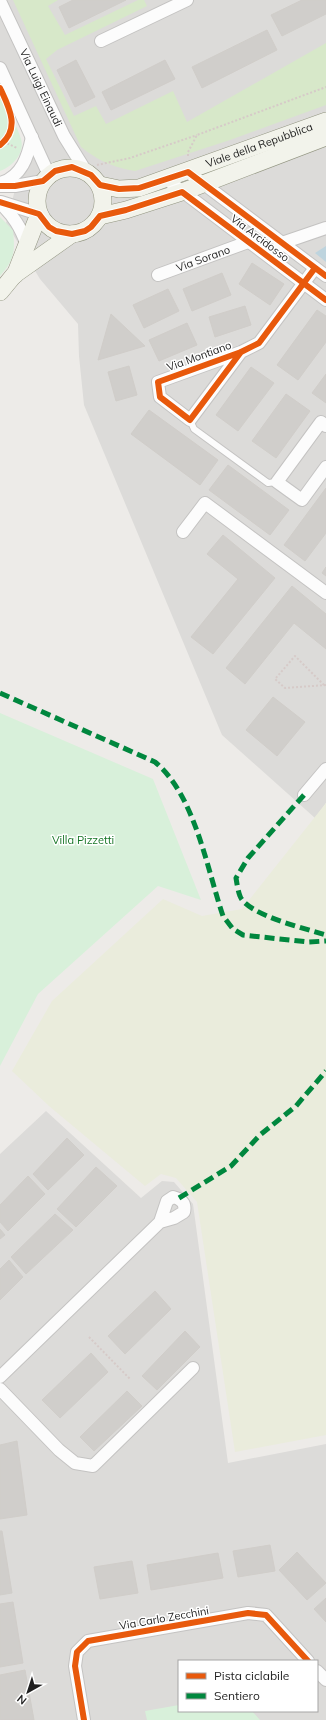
<svg xmlns="http://www.w3.org/2000/svg" width="326" height="1720" font-family="Mulish,sans-serif">
<style>
.residential{fill:#dcdbd9;fill-rule:evenodd}
.farmland{fill:#eaecdc}
.grass{fill:#d7e8c9}
.park{fill:#d8f0da}
.water{fill:#bed4de}
.building{fill:#d0cecb;stroke:#d0cdc9}
.lines{fill:none;stroke-linecap:round;stroke-linejoin:round}
.lane-casing{stroke:#c4c3c2;stroke-width:8}
.street-casing{stroke:#c4c3c2;stroke-width:14}
.secondary-casing{stroke:#929581;stroke-width:18}
.path{stroke:#d6cac8;stroke-width:2;stroke-dasharray:2 2;stroke-linecap:butt}
.lane{stroke:#fcfcfc;stroke-width:6}
.street{stroke:#fcfcfc;stroke-width:12}
.secondary{stroke:#f2f3eb;stroke-width:17}
.quiet{stroke:#00873e;stroke-width:5;stroke-dasharray:10 5;stroke-linecap:butt}
.cycleway-casing{stroke:#fff;stroke-width:8}
.cycleway{stroke:#e8590c;stroke-width:6}
.labels{text-anchor:middle;dominant-baseline:central;stroke-width:3;stroke-linejoin:round;paint-order:stroke}
.street-label{font-size:11px;fill:#1f1f1f;stroke:#fff}
.park-label{font-size:11px;fill:#157525;stroke:#fff}
</style>
<rect width="100%" height="100%" fill="#edebe8"/>
<path class="residential" d="M 0,0 L 326,0 L 326,803 L 315,818 L 222,735 L 84,405 L 79,356 L 78,324 L 40,279 L 6,223 L 24,157 L 25,138 L 0,82 Z
M 46,1111 L 141,1198 L 162,1181 L 174,1182 L 193,1204 L 228,1463 L 326,1444 L 326,1720 L 0,1720 L 0,1154 ZM 179,1661 L 317,1661 L 317,1711 L 179,1711 Z"/>
<path class="farmland" d="M 326,803 L 326,1435 L 235,1452 L 197,1202 L 176,1178 L 161,1174 L 145,1186 L 49,1106 L 12,1071 L 52,1001 L 163,899 L 202,916 L 242,909 Z"/>
<path class="grass" d="M 13,0 L 58,0 L 48,6 L 65,35 L 138,0 L 144,0 L 147,6 L 57,50 L 46,59 L 74,116 L 96,106 L 106,124 L 173,91 L 187,122 L 326,43 L 326,105 L 230,140 L 135,171 C 112,167 99,161 81,147 Z"/>
<path class="park" d="M 0,96 C 7,110 17,125 21,139 C 25,154 12,167 0,171 Z
M 0,217 L 13,230 C 15,251 15,259 0,276 Z
M 0,713 L 153,779 L 201,900 L 158,886 L 38,994 L 0,1066 Z
M 179,1705 L 179,1711 L 252,1711 L 260,1720 L 147,1720 L 145,1711 Z"/>
<path class="water" d="M 326,246 L 326,262 L 315,253 Z"/>
<path class="building" d="M 73,0 L 126,0 L 69,28 L 59,7 Z
M 302,0 L 326,0 L 326,14 L 282,36 L 271,15 Z
M 267,30 L 277,50 L 202,88 L 192,67 Z
M 76,60 L 95,97 L 75,107 L 57,70 Z
M 165,60 L 175,79 L 111,110 L 102,92 Z
M 252,263 L 284,284 L 270,305 L 239,284 Z
M 222,273 L 231,295 L 192,311 L 183,289 Z
M 168,289 L 179,311 L 144,328 L 133,305 Z
M 245,306 L 251,325 L 215,337 L 209,317 Z
M 317,310 L 326,316 L 326,342 L 298,380 L 277,365 Z
M 111,314 L 145,346 L 98,360 Z
M 187,323 L 197,345 L 159,361 L 149,340 Z
M 129,366 L 137,395 L 116,401 L 108,372 Z
M 251,367 L 274,383 L 238,431 L 216,415 Z
M 326,374 L 326,403 L 312,393 Z
M 286,394 L 310,411 L 276,458 L 252,441 Z
M 149,410 L 218,460 L 200,485 L 131,434 Z
M 228,465 L 289,510 L 270,535 L 209,490 Z
M 326,488 L 326,533 L 305,561 L 284,545 Z
M 223,535 L 275,578 L 213,654 L 191,637 L 238,579 L 207,554 Z
M 326,567 L 326,576 L 322,573 Z
M 292,586 L 326,614 L 326,649 L 294,623 L 245,684 L 226,668 Z
M 273,697 L 305,722 L 277,756 L 246,730 Z
M 67,1138 L 84,1155 L 48,1190 L 33,1174 Z
M 96,1167 L 117,1186 L 76,1227 L 57,1209 Z
M 28,1176 L 45,1194 L 8,1231 L 0,1222 L 0,1205 Z
M 55,1214 L 73,1230 L 26,1274 L 11,1257 Z
M 0,1229 L 5,1235 L 0,1239 Z
M 9,1260 L 23,1277 L 0,1300 L 0,1269 Z
M 155,1291 L 171,1309 L 125,1354 L 108,1336 Z
M 185,1331 L 200,1347 L 157,1390 L 142,1376 Z
M 91,1353 L 108,1372 L 60,1418 L 42,1400 Z
M 127,1391 L 142,1406 L 94,1451 L 80,1437 Z
M 17,1441 L 27,1515 L 0,1519 L 0,1445 Z
M 0,1531 L 2,1531 L 12,1593 L 0,1595 Z
M 270,1545 L 275,1571 L 238,1577 L 233,1551 Z
M 297,1552 L 326,1583 L 307,1600 L 279,1570 Z
M 218,1553 L 223,1578 L 151,1590 L 147,1565 Z
M 132,1561 L 138,1593 L 100,1599 L 94,1567 Z
M 326,1598 L 326,1622 L 314,1609 Z
M 13,1602 L 23,1663 L 0,1667 L 0,1604 Z
M 25,1670 L 34,1720 L 0,1720 L 0,1675 Z"/>
<g class="lines">
<g class="lane-casing">
<path id="lane" d="M 190,420 L 194,429 L 268,483 L 277,482"/>
</g>
<g class="street-casing">
<g id="street">
<path id="s1" d="M 0,1 L 64,136 L 87,173"/>
<path d="M 101,41 L 187,0"/>
<path d="M 0,68 L 49,175"/>
<path d="M 188,172 L 326,276"/>
<path d="M 166,179 L 326,300"/>
<path d="M 0,183 C 22,177 28,156 32,137"/>
<path d="M 0,186 L 15,186 L 43,181"/>
<path d="M 1,202 L 39,214"/>
<path d="M 0,203 C 14,217 20,226 27,245"/>
<path d="M 271,258 L 282,243 L 326,228"/>
<path id="s2" d="M 158,275 L 248,242"/>
<path d="M 241,352 L 190,420 L 160,397 L 158,382 L 241,352 L 259,343 L 315,268"/>
<path d="M 326,426 L 321,422 L 277,482 L 302,500 L 326,467"/>
<path d="M 183,532 L 205,503 L 326,593"/>
<path d="M 304,795 L 326,769"/>
<path d="M 0,1377 L 160,1222 L 167,1201 L 173,1197 C 181,1199 186,1203 184,1212 L 174,1218 L 160,1222"/>
<path d="M 0,1389 L 59,1450 L 75,1463 L 93,1466 L 193,1368"/>
<path d="M 317,1671 L 326,1680"/>
<path d="M 84,1720 L 75,1666 L 77,1652 L 88,1641 L 248,1613 L 266,1615 L 308,1661"/>
</g>
</g>
<g class="secondary-casing">
<g id="secondary">
<circle cx="70" cy="201" r="33"/>
<path id="s3" d="M 100,185 L 119,189 L 139,188 L 326,121"/>
<path d="M 100,216 L 126,210 L 182,192 L 326,137"/>
<path d="M 15,275 L 39,214"/>
<path d="M 0,292 L 14,275 L 72,234"/>
</g>
</g>
<path class="path" d="M 0,140 L 17,148
M 188,156 L 188,152 L 197,135 L 326,87
M 97,165 L 130,158 L 197,135
M 324,685 L 295,656 L 275,679 L 285,688 L 326,685
M 89,1337 L 130,1379"/>
<use href="#lane" class="lane"/>
<use href="#street" class="street"/>
<use href="#secondary" class="secondary"/>
<path class="quiet" d="M 0,693 L 155,762 C 195,795 207,869 223,916 L 233,929 L 243,935 L 308,942 L 326,941
M 304,795 L 248,858 L 236,878 C 237,884 238,891 240,896 C 247,915 307,929 326,935
M 179,1198 L 231,1166 L 260,1135 L 296,1106 L 326,1071"/>
<g class="cycleway-casing">
<path id="cycleway" d="M 0,88 C 9,107 21,129 0,145
M 0,186 L 15,186 L 43,181 L 55,171 L 72,167 L 91,175 L 100,185 L 119,189 L 139,188 L 188,172 L 326,276
M 0,202 L 39,214 L 49,227 L 56,231 L 72,234 L 85,231 L 91,227 L 100,216 L 126,210 L 182,192 L 326,300
M 241,352 L 190,420 L 160,397 L 158,382 L 241,352 L 259,343 L 315,268
M 84,1720 L 75,1666 L 77,1652 L 88,1641 L 248,1613 L 266,1615 L 308,1661"/>
</g>
<use href="#cycleway" class="cycleway"/>
</g>
<g class="labels">
<g class="street-label">
<text stroke="none"><textPath href="#s1" startOffset="96">Via Luigi Einaudi</textPath></text>
<text stroke="none"><textPath href="#s3" startOffset="167">Viale della Repubblica</textPath></text>
<text transform="translate(260 238) rotate(37)">Via Arcidosso</text>
<text stroke="none"><textPath href="#s2" startOffset="48">Via Sorano</textPath></text>
<text transform="translate(199 356) rotate(-20)">Via Montiano</text>
<text transform="translate(164 1618) rotate(-10)">Via Carlo Zecchini</text>
</g>
<g class="park-label">
<text x="83" y="840">Villa Pizzetti</text>
</g>
</g>
<rect x="178" y="1660" width="140" height="52" fill="#ffffff" stroke="#a5a5a5"/>
<rect x="186" y="1673" width="20" height="6" fill="#e8590c" stroke="#a5a5a5"/>
<text x="214" y="1680" font-size="12" fill="#1f1f1f">Pista ciclabile</text>
<rect x="186" y="1693" width="20" height="6" fill="#00873e" stroke="#a5a5a5"/>
<text x="214" y="1700" font-size="12" fill="#1f1f1f">Sentiero</text>
<g transform="translate(28 1692) rotate(219)" stroke="#ffffff" stroke-width="3" paint-order="stroke">
<path d="M0-3L7 15L0 10L-7 15Z" fill="#1f1f1f"/>
<text y="-6" font-size="11" font-weight="bold" text-anchor="middle" fill="#1f1f1f">N</text>
</g>
</svg>
